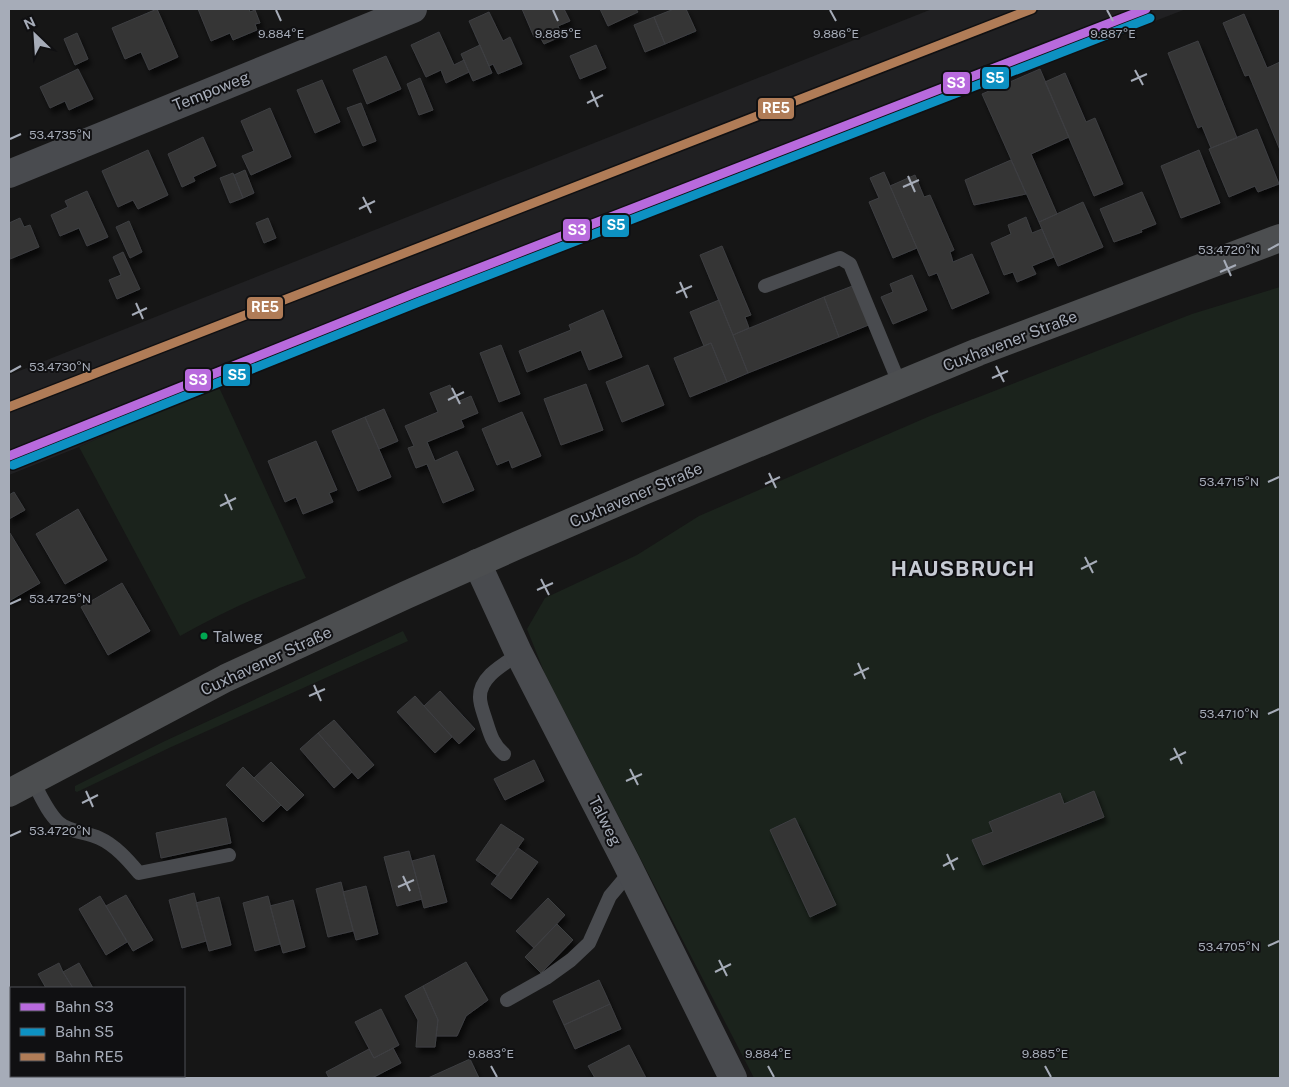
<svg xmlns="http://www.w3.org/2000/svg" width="1289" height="1087" font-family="'Public Sans',sans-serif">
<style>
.built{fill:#202022}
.green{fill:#1b231c}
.building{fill:#343435;stroke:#3e3f42;filter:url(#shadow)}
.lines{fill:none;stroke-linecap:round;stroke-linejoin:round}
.service{stroke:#494b4f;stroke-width:14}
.minor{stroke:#494b4f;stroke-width:28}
.primary{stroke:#4c4e50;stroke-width:28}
.rail-1-casing{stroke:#101012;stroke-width:12}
.rail-2-casing{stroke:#101012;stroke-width:12}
.rail-3-casing{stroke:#101012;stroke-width:12}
.rail-1{stroke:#b86add;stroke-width:9}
.rail-2{stroke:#0d91c2;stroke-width:9}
.rail-3{stroke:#b07c57;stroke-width:9}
.ticks{fill:none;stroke:#a6acb8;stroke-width:2}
.bus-dot{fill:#00a651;stroke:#101012;stroke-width:2}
.labels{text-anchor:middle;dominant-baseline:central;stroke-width:4;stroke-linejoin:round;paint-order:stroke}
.bus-label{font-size:15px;fill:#a6acb8;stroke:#101012;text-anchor:start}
.street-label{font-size:16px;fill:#a6acb8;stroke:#101012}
.district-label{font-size:21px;font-weight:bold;letter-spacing:1px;fill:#c7cbd4;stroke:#101012}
.ticks-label{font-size:12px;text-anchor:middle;fill:#a6acb8;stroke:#101012;stroke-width:4;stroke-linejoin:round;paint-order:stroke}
.line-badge{stroke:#101012;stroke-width:2}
.badge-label{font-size:14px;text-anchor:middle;font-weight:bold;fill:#fff}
</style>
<defs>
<filter id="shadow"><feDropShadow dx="3" dy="5.5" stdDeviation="2.5" flood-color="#0009"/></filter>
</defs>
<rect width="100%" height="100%" fill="#161616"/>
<path class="built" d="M 932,9 L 1186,9 L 251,372 L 218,385 L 79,447 L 9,475 L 9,375 Z"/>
<path class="green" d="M 1280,287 L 1280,1078 L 754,1078 L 545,674 L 527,629 L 545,598 L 637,555 L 699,516 L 930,416 L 1192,314 Z
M 218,385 L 306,578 C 262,594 221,613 180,636 L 79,447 Z
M 403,631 L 408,641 L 169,748 L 77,792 L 75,791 L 75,786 L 165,741 Z"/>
<path class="building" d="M 157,9 L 178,57 L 149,70 L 141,52 L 125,59 L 112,28 Z
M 198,9 L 249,9 L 250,12 L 255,10 L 260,23 L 255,24 L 257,30 L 233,40 L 230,33 L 211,41 Z
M 522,9 L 564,9 L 570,21 L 558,26 L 562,36 L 544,44 L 539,35 L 534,37 Z
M 600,9 L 636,9 L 638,12 L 608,26 Z
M 674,9 L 686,9 L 696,31 L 665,44 L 654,17 Z
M 489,12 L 503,41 L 510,37 L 522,64 L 498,74 L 493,64 L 489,66 L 469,21 Z
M 1244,14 L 1267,68 L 1280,62 L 1280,150 L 1249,75 L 1245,76 L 1223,23 Z
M 654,17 L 665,44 L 645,52 L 634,25 Z
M 439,32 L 454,65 L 464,60 L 469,72 L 446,83 L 441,70 L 426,77 L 411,45 Z
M 77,33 L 88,59 L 75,65 L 64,39 Z
M 1198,41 L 1237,138 L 1211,148 L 1202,126 L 1198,128 L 1168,53 Z
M 480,45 L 492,73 L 473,81 L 461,54 Z
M 596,45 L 606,68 L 580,79 L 570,56 Z
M 386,56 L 401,89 L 367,104 L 353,70 Z
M 78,69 L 93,99 L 69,110 L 65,101 L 50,108 L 40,87 Z
M 1040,69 L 1069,137 L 1031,154 L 1057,214 L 1039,222 L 982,94 Z
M 1065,73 L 1086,122 L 1095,118 L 1123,184 L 1094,196 L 1045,82 Z
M 420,78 L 433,110 L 419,115 L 407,84 Z
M 322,80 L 340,122 L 315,133 L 297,90 Z
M 361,103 L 376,141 L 363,146 L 347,108 Z
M 270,108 L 291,157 L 251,175 L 242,156 L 254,151 L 241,121 Z
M 1257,129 L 1279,184 L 1258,192 L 1255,186 L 1229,197 L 1209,149 Z
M 203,137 L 216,166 L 193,177 L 195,181 L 182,187 L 168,154 Z
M 148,150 L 168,195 L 138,209 L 133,200 L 118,207 L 102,171 Z
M 1199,150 L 1220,203 L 1181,218 L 1161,166 Z
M 1011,160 L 1026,194 L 974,205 L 965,180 Z
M 245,170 L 254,193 L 243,198 L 234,175 Z
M 884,172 L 917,248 L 893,258 L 869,202 L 879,198 L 870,178 Z
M 233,173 L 243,198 L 230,203 L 220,178 Z
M 915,175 L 924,197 L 930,195 L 954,250 L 950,252 L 953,262 L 972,254 L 989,293 L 952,309 L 937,273 L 929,276 L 890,186 Z
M 87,191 L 108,237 L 87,246 L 79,228 L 60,236 L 51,215 L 68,207 L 65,201 Z
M 1142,192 L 1156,224 L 1141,230 L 1142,232 L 1114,242 L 1100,209 Z
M 1083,202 L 1103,247 L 1058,266 L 1039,222 Z
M 1026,217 L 1032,233 L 1042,229 L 1054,257 L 1032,266 L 1036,274 L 1017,282 L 1013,272 L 1004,275 L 991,243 L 1011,234 L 1008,225 Z
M 20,218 L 24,227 L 30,225 L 39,247 L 10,259 L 9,223 Z
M 268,218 L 276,238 L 264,243 L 256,223 Z
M 129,221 L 142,252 L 130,258 L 116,227 Z
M 722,246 L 751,315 L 745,317 L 749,328 L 733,335 L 700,255 Z
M 123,252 L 140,289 L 117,299 L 109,280 L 121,275 L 113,257 Z
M 912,275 L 927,310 L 893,324 L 881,297 L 893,292 L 890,284 Z
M 855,285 L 871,324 L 839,337 L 824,297 Z
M 824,297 L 839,337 L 748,373 L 733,335 Z
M 719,300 L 748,373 L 727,382 L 711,343 L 704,346 L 690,312 Z
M 603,310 L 622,357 L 589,370 L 581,350 L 527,372 L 519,351 L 571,330 L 569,325 Z
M 711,343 L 727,382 L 690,397 L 674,358 Z
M 501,345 L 520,394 L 499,402 L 480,353 Z
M 648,365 L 664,405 L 622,422 L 606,382 Z
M 586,384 L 603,430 L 561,445 L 544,399 Z
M 450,385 L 457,402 L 471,396 L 478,413 L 461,420 L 464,427 L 427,442 L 435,461 L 457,451 L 474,490 L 443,503 L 427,464 L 416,468 L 408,448 L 414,446 L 405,426 L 438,412 L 430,393 Z
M 384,409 L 398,441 L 379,449 L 365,417 Z
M 522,412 L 541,456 L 512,468 L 509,460 L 497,465 L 482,429 Z
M 365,417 L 391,477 L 358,491 L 332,431 Z
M 316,441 L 337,490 L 329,493 L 333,502 L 303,514 L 296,497 L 285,502 L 268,461 Z
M 14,492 L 25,510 L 9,519 L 9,495 Z
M 78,509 L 107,560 L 65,584 L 36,534 Z
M 10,533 L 40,583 L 9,601 L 9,534 Z
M 122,583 L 150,631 L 108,655 L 81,607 Z
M 440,691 L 475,729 L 459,744 L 424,706 Z
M 415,696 L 452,737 L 435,753 L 397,712 Z
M 334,720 L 374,765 L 358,779 L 318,733 Z
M 318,733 L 352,772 L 334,788 L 300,749 Z
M 534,760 L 544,781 L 505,800 L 494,779 Z
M 271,762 L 304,795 L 287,811 L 254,778 Z
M 243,767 L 281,805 L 263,822 L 226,785 Z
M 1094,791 L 1104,817 L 983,865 L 972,840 L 993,832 L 989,822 L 1060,793 L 1064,804 Z
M 226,818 L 231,843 L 161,858 L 156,833 Z
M 795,818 L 836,905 L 810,917 L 770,830 Z
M 501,824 L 524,839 L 498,876 L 476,860 Z
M 518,848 L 538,862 L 511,899 L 491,884 Z
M 409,851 L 422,899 L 397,906 L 384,857 Z
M 434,855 L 447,902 L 424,908 L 412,861 Z
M 341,882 L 353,931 L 328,937 L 316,889 Z
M 366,886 L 378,934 L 356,940 L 343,892 Z
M 194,893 L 206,941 L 182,948 L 169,900 Z
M 126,895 L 153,940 L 133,951 L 106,906 Z
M 100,896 L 127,942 L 106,955 L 79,909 Z
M 268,896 L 280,944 L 255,951 L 243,903 Z
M 219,897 L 231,945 L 209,951 L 196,903 Z
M 548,898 L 565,915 L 534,948 L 516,931 Z
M 293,900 L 305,947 L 283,953 L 270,906 Z
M 557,924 L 573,940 L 541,973 L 525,957 Z
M 466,962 L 488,1000 L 466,1016 L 457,1036 L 436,1036 L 438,1020 L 423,986 Z
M 59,963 L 63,972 L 73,988 L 46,988 L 38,974 Z
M 79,963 L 93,988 L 73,988 L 63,972 Z
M 599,980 L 610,1004 L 564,1025 L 553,1001 Z
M 423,986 L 438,1020 L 435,1047 L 416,1047 L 418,1020 L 405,996 Z
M 610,1004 L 621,1029 L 575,1049 L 564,1025 Z
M 381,1009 L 399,1045 L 374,1058 L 355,1022 Z
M 629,1045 L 646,1078 L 595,1078 L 588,1066 Z
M 393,1048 L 401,1063 L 372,1078 L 329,1078 L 326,1072 L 369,1049 L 374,1058 Z
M 470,1059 L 479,1078 L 428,1078 Z"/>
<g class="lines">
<path class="service" d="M 765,286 L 840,258 L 850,264 L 900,385
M 504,754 C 493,745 490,734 486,721 C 484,714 480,705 480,698 C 479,677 504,664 519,654
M 32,780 C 40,794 47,812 59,823 C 69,832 86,832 99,838 C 115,845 128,860 139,873 L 229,855
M 507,1000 L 546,978 L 571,960 L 589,943 L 610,896 L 631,871"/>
<path class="minor" d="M 9,174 L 413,9
M 477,563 L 519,654 L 626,862 L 733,1078"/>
<path class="primary" d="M 9,793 L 226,678 L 406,595 L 518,545 L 641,492 L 978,352 L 1280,238"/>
<g class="rail-1-casing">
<path id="rail-1" d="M 9,456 L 415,293 L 1146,9"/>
</g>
<g class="rail-2-casing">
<path id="rail-2" d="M 13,465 L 419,302 L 1150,18"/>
</g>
<g class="rail-3-casing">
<path id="rail-3" d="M 9,407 L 1032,9"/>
</g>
<use href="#rail-1" class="rail-1"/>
<use href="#rail-2" class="rail-2"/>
<use href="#rail-3" class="rail-3"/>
</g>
<path class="ticks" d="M 276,10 L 281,21M 553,10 L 558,21M 830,10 L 836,21M 1107,10 L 1113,21M 1135,70 L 1143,85M 1131,81 L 1147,74M 591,91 L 598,107M 587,103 L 603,95M 10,139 L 21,134M 908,176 L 915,192M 903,187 L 919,180M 363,197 L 371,213M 359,209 L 375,201M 1268,250 L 1279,244M 1224,260 L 1231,276M 1220,272 L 1236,265M 680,282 L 687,298M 676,293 L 692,286M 136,303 L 143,319M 132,315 L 147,308M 996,366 L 1004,382M 10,372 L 21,366M 992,378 L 1008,371M 452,388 L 460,404M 448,400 L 464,392M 769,473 L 776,488M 1268,482 L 1279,477M 765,484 L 780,477M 225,494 L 232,510M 220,506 L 236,498M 1085,557 L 1093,573M 1081,569 L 1097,561M 541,579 L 549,595M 537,590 L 553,583M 10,604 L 21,599M 858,663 L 865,679M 854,675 L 869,668M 314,685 L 321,701M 309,696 L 325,689M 1268,714 L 1279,709M 1174,748 L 1182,764M 1170,760 L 1186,752M 630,769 L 638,785M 626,781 L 642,774M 86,791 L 93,807M 82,803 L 98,795M 10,836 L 21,831M 947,854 L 954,870M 943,866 L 958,858M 403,876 L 410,891M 398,887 L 414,880M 1268,946 L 1279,941M 719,960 L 727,976M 715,972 L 731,964M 491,1066 L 497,1077M 768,1066 L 774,1077M 1045,1066 L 1051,1077"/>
<circle class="bus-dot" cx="204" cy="636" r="4.5"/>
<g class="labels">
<g class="bus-label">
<text x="213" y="636">Talweg</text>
</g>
<g class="street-label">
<text transform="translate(211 91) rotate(-22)">Tempoweg</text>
<text transform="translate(1010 341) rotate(-21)">Cuxhavener Straße</text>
<text transform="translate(636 495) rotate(-23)">Cuxhavener Straße</text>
<text transform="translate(266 661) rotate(-25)">Cuxhavener Straße</text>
<text transform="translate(605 821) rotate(63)">Talweg</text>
</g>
<g class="district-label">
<text x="963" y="568">HAUSBRUCH</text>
</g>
</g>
<g class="ticks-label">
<text x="281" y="38">9.884°E</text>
<text x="558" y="38">9.885°E</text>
<text x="836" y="38">9.886°E</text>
<text x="1113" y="38">9.887°E</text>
<text x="60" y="139">53.4735°N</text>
<text x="1229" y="254">53.4720°N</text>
<text x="60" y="371">53.4730°N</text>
<text x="1229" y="486">53.4715°N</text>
<text x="60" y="603">53.4725°N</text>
<text x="1229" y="718">53.4710°N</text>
<text x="60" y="835">53.4720°N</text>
<text x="1229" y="951">53.4705°N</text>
<text x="491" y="1058">9.883°E</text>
<text x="768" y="1058">9.884°E</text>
<text x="1045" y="1058">9.885°E</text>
</g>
<g class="line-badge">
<rect x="981" y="66" width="29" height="24" rx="5" fill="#0d91c2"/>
<rect x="942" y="71" width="29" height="24" rx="5" fill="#b86add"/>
<rect x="757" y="97" width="38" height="23" rx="5" fill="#b07c57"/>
<rect x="601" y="214" width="29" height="24" rx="5" fill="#0d91c2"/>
<rect x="562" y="218" width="29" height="24" rx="5" fill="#b86add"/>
<rect x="246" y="296" width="38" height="24" rx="5" fill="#b07c57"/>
<rect x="222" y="363" width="29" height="24" rx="5" fill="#0d91c2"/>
<rect x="184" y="368" width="28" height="24" rx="5" fill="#b86add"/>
</g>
<g class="badge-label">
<text x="995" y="83">S5</text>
<text x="956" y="88">S3</text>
<text x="776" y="113">RE5</text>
<text x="616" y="230">S5</text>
<text x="577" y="235">S3</text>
<text x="265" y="312">RE5</text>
<text x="237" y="380">S5</text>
<text x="198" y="385">S3</text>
</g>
<rect width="1289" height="1087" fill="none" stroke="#a6acb8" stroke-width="20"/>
<rect x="10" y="987" width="175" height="90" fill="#101012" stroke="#4c4e54"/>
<rect x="20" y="1003" width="25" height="8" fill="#b86add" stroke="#4c4e54"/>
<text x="55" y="1012" font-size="15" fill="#a6acb8">Bahn S3</text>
<rect x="20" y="1028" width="25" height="8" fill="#0d91c2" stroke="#4c4e54"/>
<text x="55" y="1037" font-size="15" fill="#a6acb8">Bahn S5</text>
<rect x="20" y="1053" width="25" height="8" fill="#b07c57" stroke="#4c4e54"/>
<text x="55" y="1062" font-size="15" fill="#a6acb8">Bahn RE5</text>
<g transform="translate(35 35) rotate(335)" stroke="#101012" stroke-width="4" paint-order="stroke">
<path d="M0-4L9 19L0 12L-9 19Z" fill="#a6acb8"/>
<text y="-8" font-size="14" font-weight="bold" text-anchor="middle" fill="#a6acb8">N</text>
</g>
</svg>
